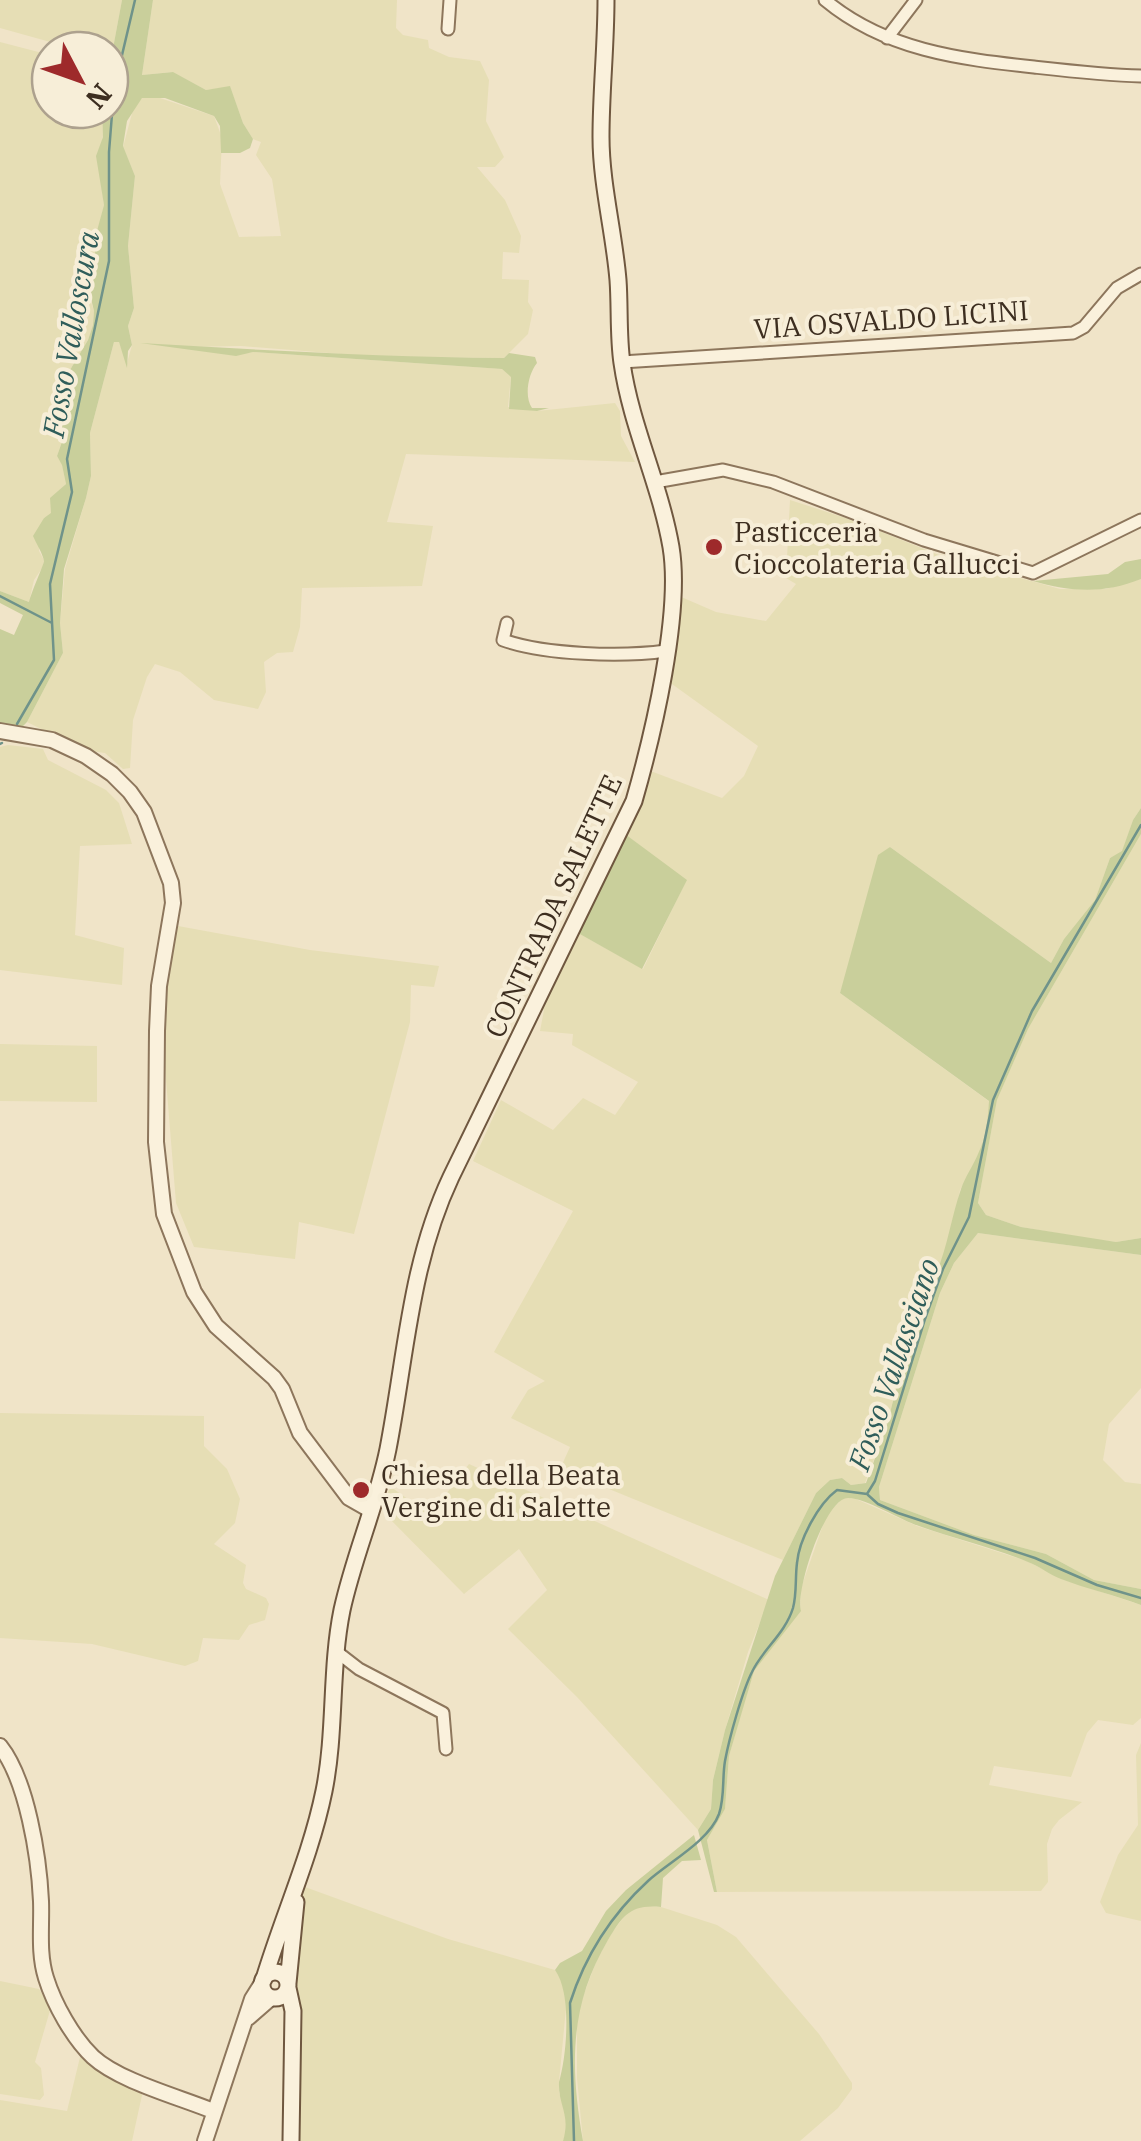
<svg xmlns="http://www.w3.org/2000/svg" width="1141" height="2141" font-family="'IBM Plex Serif',serif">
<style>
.farmland{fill:#e6deb5}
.green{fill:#c9cf9b}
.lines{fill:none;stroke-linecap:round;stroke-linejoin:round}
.stream{stroke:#6f938a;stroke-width:2.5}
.minor-casing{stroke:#8d765c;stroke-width:15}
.tertiary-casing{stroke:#8d765c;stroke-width:18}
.secondary-casing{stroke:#6f573f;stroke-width:19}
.minor{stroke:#faf1dc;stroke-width:11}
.tertiary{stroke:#faf1dc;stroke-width:14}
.secondary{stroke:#faf1dc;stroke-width:15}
.poi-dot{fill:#9e2a2b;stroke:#f7eed8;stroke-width:4}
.labels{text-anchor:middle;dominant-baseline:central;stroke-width:8;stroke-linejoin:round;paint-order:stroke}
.street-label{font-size:28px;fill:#3d2e20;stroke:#f7eed8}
.poi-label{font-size:28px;fill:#3d2e20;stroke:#f7eed8;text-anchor:start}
.water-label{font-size:30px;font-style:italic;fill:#2f5d5a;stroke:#f7eed8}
</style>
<rect width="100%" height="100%" fill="#f0e4c8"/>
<path class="farmland" d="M 0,0 L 122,0 L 111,59 L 110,50 L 79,50 L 0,28 Z
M 153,0 L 397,0 L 396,28 L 403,35 L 428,40 L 429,48 L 449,57 L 480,61 L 489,80 L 486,121 L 504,157 L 495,167 L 477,167 L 505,200 L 521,236 L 519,253 L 503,252 L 502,279 L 529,280 L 528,302 L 533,310 L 528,334 L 504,358 L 379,357 L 241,346 L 185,347 L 231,355 L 253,352 L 502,369 L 511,376 L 508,407 L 537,411 L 615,403 L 620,411 L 621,436 L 635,462 L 406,454 L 387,522 L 433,526 L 422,586 L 302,588 L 300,627 L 293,652 L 277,653 L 264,662 L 266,692 L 258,709 L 214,700 L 180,672 L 155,664 L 147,677 L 133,720 L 130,768 L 123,769 L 105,753 L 84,750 L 27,722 L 63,653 L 60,623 L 65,569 L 86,498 L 91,476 L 90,433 L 114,342 L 119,342 L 127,363 L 132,345 L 128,326 L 134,308 L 128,246 L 135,176 L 123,147 L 134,106 L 142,98 L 154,96 L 214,116 L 222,138 L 220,184 L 239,237 L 281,236 L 272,179 L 256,155 L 261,142 L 253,139 L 243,123 L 230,87 L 206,90 L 172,72 L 142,75 Z
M 0,42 L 50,55 L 50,110 L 102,110 L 103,136 L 98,159 L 104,205 L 96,239 L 96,261 L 90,299 L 94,311 L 93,325 L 88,340 L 67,375 L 71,397 L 61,420 L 63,439 L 57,456 L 62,464 L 66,484 L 51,498 L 51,514 L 44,518 L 40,529 L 39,551 L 44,560 L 43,567 L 34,580 L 29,602 L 0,591 Z
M 790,500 L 852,520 L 944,557 L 1060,589 L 1106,589 L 1141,579 L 1141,808 L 1133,820 L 1122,852 L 1110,858 L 1095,900 L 1064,939 L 1051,963 L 890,847 L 840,993 L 990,1102 L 987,1125 L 980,1152 L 960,1190 L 949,1244 L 930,1285 L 913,1310 L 919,1314 L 903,1361 L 887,1425 L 865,1483 L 851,1485 L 842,1478 L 830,1480 L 816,1493 L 783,1560 L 560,1469 L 570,1447 L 511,1418 L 528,1390 L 545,1381 L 494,1352 L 573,1211 L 473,1161 L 501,1100 L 553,1130 L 583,1098 L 615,1115 L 638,1082 L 572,1045 L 573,1034 L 540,1031 L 544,1010 L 540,1008 L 578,933 L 643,969 L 686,881 L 625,834 L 648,770 L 722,798 L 744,776 L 758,746 L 665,679 L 679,596 L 716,612 L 766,621 L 796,584 L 786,578 Z
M 8,745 L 43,749 L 48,760 L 106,790 L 119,803 L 132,844 L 80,846 L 75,935 L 124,948 L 122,985 L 0,970 L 0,747 Z
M 1141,834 L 1141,1238 L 1116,1242 L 1098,1240 L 1021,1227 L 986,1215 L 978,1203 L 997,1100 L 1028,1029 Z
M 178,926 L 310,950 L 439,966 L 434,987 L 411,985 L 410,1022 L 354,1234 L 299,1222 L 295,1259 L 194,1247 L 176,1203 L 164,1055 L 166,987 Z
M 0,1044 L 97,1046 L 97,1102 L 0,1101 Z
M 978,1233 L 1141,1255 L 1141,1388 L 1109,1424 L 1103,1460 L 1125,1482 L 1141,1484 L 1141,1589 L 1094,1580 L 1046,1554 L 974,1535 L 880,1500 L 879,1487 L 940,1293 L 954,1263 Z
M 0,1413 L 204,1416 L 204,1446 L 227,1469 L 240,1499 L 235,1523 L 214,1544 L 246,1565 L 243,1583 L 246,1589 L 266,1598 L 269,1604 L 265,1620 L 249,1625 L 239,1640 L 203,1638 L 198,1661 L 185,1666 L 92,1644 L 0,1638 Z
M 469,1464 L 769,1600 L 748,1652 L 725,1730 L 713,1780 L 711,1809 L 698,1830 L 577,1697 L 508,1629 L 547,1590 L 519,1549 L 464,1594 L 384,1513 L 383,1501 L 391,1487 L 430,1515 Z
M 844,1497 L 856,1499 L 917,1526 L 1027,1561 L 1062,1579 L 1141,1605 L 1141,1718 L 1133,1725 L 1098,1720 L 1087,1733 L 1071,1777 L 994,1766 L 989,1785 L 1082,1802 L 1059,1820 L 1052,1829 L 1047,1844 L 1048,1882 L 1041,1891 L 717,1892 L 707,1840 L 725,1809 L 729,1756 L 746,1696 L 754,1671 L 800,1611 L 801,1588 L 826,1516 Z
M 1141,1743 L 1141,1921 L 1106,1913 L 1100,1902 L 1118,1855 L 1138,1825 L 1136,1755 Z
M 305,1887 L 448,1939 L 555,1970 L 563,1981 L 566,2008 L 559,2082 L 559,2093 L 567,2112 L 568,2126 L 563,2141 L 296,2141 L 294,1999 L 301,1891 Z
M 641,1905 L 661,1907 L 717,1925 L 736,1937 L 819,2034 L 852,2083 L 852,2089 L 838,2108 L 800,2141 L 583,2141 L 577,2078 L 577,2012 L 598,1957 L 613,1931 L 627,1913 Z
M 0,1981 L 39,1989 L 51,2007 L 35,2062 L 41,2068 L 44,2095 L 40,2100 L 0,2094 Z
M 82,2049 L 144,2086 L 132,2141 L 0,2141 L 0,2100 L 67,2111 Z"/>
<path class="green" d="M 122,0 L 153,0 L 142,75 L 173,72 L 206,90 L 230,86 L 243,123 L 253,139 L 250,148 L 240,153 L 221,153 L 220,126 L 214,116 L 165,98 L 142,98 L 127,121 L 123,146 L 135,176 L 128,246 L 134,308 L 128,326 L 132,345 L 128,351 L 127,368 L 119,342 L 114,342 L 90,433 L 91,476 L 86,498 L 64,569 L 60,623 L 63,653 L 27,722 L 22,727 L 0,724 L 0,629 L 14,635 L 23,615 L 0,603 L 0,591 L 29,602 C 31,593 44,564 44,561 C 43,554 36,543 33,536 L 44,518 L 51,513 L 50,498 L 66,484 L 62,465 L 57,456 L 63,439 L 61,421 L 71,398 L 67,375 L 88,340 L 93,325 L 94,311 L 88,286 L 96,261 L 94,242 L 104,205 L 96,156 L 103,137 L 102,110 L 110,110 L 111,59 Z
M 140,343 C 261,350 382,357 504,358 L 509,353 L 535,357 L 537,363 C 528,374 524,397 532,408 L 549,408 L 537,411 L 509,409 L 511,377 L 502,369 L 253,352 L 236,356 Z
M 1141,559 L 1141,579 C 1104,594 1071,592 1033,581 L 1108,574 L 1125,562 Z
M 1141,808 L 1141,834 L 1028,1029 L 997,1100 L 978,1203 L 986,1215 L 1021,1227 L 1116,1242 L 1141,1238 L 1141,1255 L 978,1233 L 954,1263 L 940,1293 L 879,1487 L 880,1500 L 974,1535 L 1046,1554 L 1094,1580 L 1141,1589 L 1141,1605 C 1115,1595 1087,1589 1061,1579 C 1050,1575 1039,1566 1028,1562 C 992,1547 955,1539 919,1526 C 900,1520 866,1498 848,1498 C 825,1498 795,1591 801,1611 L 754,1671 L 729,1756 L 725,1809 L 707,1840 L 717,1892 L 714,1892 L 698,1830 L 711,1809 L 713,1780 L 725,1730 L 775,1576 L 816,1493 L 830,1480 L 842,1478 L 851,1485 L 866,1483 L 887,1425 L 903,1361 L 919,1314 L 912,1310 C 945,1278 947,1229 961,1189 C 965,1177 973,1166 978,1154 C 986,1138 988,1119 989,1101 L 840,993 L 878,855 L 890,847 L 1051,963 L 1064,939 L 1095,900 L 1110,858 L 1122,851 L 1133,820 Z
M 625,834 L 687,880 L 642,969 L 578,933 Z
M 694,1835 L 701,1860 L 682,1861 L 663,1878 L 661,1907 C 631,1904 623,1915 608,1940 C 569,2006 570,2067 583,2141 L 563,2141 C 571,2114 558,2106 559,2082 C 567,2055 572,1993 555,1970 L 560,1963 L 582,1951 L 606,1911 L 626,1890 Z"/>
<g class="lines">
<path class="stream" d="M 0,596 L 52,623
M 17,724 L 54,660 L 50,584 L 72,492 L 67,459 L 109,261 L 109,152 L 114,89 L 135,0
M 0,744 L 2,743
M 868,1495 L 878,1504 L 898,1513 L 1035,1558 L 1097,1585 L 1141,1598
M 574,2141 L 570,2003 C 585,1956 612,1914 648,1881 C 669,1862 709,1841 719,1814 C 725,1796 722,1778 725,1761 C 729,1739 742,1692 752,1672 C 762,1650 785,1634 793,1608 C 797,1593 795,1578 797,1563 C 799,1540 818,1504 837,1490 L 867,1494 L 875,1481 L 925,1319 L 943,1269 L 969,1217 L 993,1100 L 1032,1011 L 1141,825"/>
<g class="minor-casing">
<path id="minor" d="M 825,0 C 885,50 959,59 1034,67 C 1070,71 1105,75 1141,76
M 448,29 L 450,0
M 887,38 L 916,0
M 622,362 L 1073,333 L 1084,327 L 1117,288 L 1141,274
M 655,482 L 723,470 L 773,482 L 924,540 L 1033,573 L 1141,520
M 507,623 L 503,640 C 545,655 622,657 666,651
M 337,1652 L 359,1669 L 443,1713 L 446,1749"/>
</g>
<g class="tertiary-casing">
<path id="tertiary" d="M 0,731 L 52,740 L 86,756 L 112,774 L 130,792 L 144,812 L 171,883 L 173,903 L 159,986 L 157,1031 L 156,1142 L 164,1214 L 194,1292 L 216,1326 L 274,1378 L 282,1389 L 300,1433 L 349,1498 L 370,1510
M 0,1746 C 27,1780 39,1857 41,1901 C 42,1926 38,1953 46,1978 C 54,2004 73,2038 93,2057 C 119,2081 179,2097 213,2111
M 248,2018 L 271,1998
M 205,2141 L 252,1999 L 262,1983"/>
</g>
<g class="secondary-casing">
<path id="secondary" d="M262 1985a13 13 0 1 1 26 0a13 13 0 1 1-26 0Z
M 264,1979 C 283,1916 311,1855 324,1791 C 336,1732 330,1669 342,1610 C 354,1555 377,1504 388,1449 C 406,1356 410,1264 451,1177 L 634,801 C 653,735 682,613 671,547 C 660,484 631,426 622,363 C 618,336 620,307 618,280 C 614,232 601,184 601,137 C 601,91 606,46 606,0
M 288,1983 L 296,1902
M 288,1988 L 293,2011 L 291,2141"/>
</g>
<use href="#minor" class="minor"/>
<use href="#tertiary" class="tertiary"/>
<use href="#secondary" class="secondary"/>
</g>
<g class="poi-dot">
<circle cx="714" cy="547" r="10"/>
<circle cx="361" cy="1490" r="10"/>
</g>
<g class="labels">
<g class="street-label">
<text transform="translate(891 319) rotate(-4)">VIA OSVALDO LICINI</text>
<text transform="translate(553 906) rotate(-65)">CONTRADA SALETTE</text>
</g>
<g class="poi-label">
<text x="734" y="531">Pasticceria<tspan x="734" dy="32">Cioccolateria Gallucci</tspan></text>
<text x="381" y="1474">Chiesa della Beata<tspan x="381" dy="32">Vergine di Salette</tspan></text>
</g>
<g class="water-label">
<text transform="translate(70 334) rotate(-80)">Fosso Valloscura</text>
<text transform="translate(893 1364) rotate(-71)">Fosso Vallasciano</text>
</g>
</g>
<g transform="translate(80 80) rotate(131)"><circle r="48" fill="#f7eed8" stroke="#ada18e" stroke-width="2.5"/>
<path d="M0-8L18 38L0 25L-18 38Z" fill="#9e2a2b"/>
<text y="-15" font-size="28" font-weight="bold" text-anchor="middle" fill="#3d2e20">N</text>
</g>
</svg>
